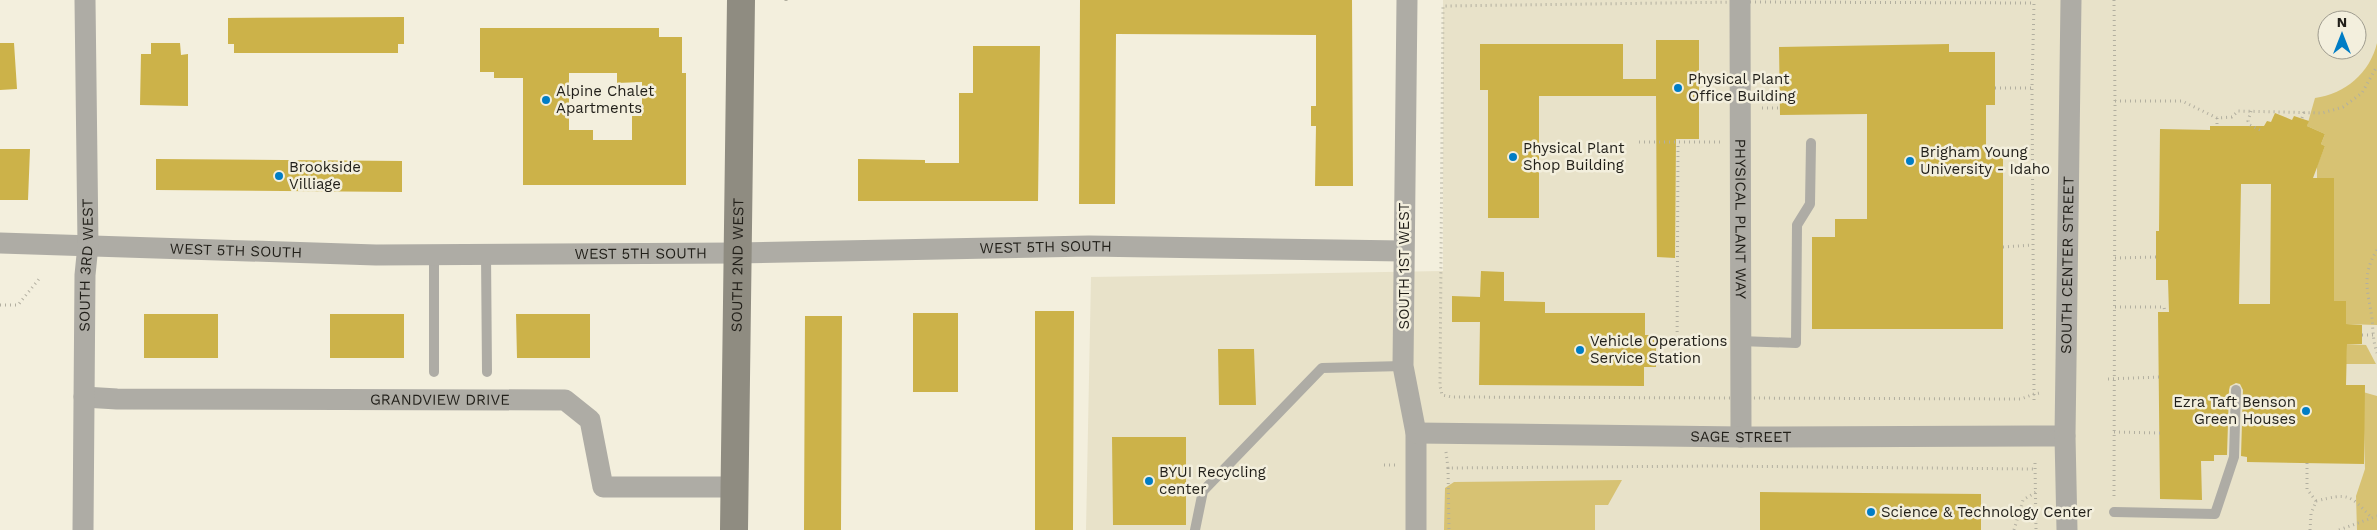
<svg xmlns="http://www.w3.org/2000/svg" width="2377" height="530" font-family="'Work Sans',sans-serif">
<style>
.built{fill:#e8e2c9;fill-rule:evenodd}
.green{fill:#d7c273}
.building{fill:#ccb249;fill-rule:evenodd}
.lines{fill:none;stroke-linecap:round;stroke-linejoin:round}
.path{stroke:#b2afa0;stroke-width:3;stroke-dasharray:1 4;stroke-linecap:butt}
.lane{stroke:#aeaca5;stroke-width:10}
.street{stroke:#aeaca5;stroke-width:21}
.secondary{stroke:#8f8c81;stroke-width:28}
.poi-dot{fill:#007dc5;stroke:#f3efdd;stroke-width:2}
.labels{text-anchor:middle;dominant-baseline:central;stroke-width:5;stroke-linejoin:round;paint-order:stroke}
.poi-label{font-size:15px;fill:#211f19;stroke:#f3efdd;text-anchor:start}
.street-label{font-size:15px;fill:#211f19;stroke:#f3efdd}
</style>
<rect width="100%" height="100%" fill="#f3efdd"/>
<path class="built" d="M 1443,0 L 2377,0 L 2377,530 L 1086,530 L 1091,277 L 1443,271 ZM 2327,20 L 2357,20 L 2357,50 L 2327,50 Z"/>
<path class="green" d="M 2377,43 L 2377,325 L 2346,324 L 2346,302 L 2334,301 L 2334,178 L 2317,178 L 2317,166 L 2325,146 L 2321,144 L 2325,134 L 2307,126 L 2315,98 C 2345,94 2370,73 2377,43 Z
M 2347,344 L 2366,345 L 2376,364 L 2346,364 Z
M 2363,392 L 2377,396 L 2377,530 L 2357,530 L 2356,496 L 2365,469 Z
M 1622,480 L 1608,505 L 1595,505 L 1595,530 L 1444,530 L 1445,488 L 1454,482 Z"/>
<path class="building" d="M 1080,0 L 1352,0 L 1353,186 L 1315,186 L 1316,126 L 1311,126 L 1311,106 L 1316,106 L 1316,35 L 1116,34 L 1115,204 L 1079,204 Z
M 404,17 L 404,44 L 398,44 L 398,53 L 234,53 L 234,44 L 228,44 L 228,18 Z
M 480,28 L 659,28 L 659,37 L 682,37 L 682,73 L 686,73 L 686,185 L 523,185 L 523,78 L 494,78 L 494,72 L 480,72 ZM 569,73 L 617,73 L 617,83 L 642,82 L 642,116 L 632,116 L 632,140 L 593,140 L 593,130 L 569,130 Z
M 1656,40 L 1699,40 L 1699,139 L 1676,139 L 1675,258 L 1657,257 L 1656,96 L 1539,96 L 1539,218 L 1488,218 L 1488,90 L 1480,90 L 1480,44 L 1623,44 L 1623,79 L 1656,79 Z
M 0,43 L 14,43 L 17,89 L 0,90 Z
M 151,43 L 180,43 L 181,55 L 188,54 L 188,106 L 140,105 L 141,54 L 151,54 Z
M 1949,44 L 1949,52 L 1995,52 L 1995,105 L 1986,105 L 1986,154 L 2003,154 L 2003,329 L 1812,329 L 1812,237 L 1835,237 L 1835,219 L 1867,219 L 1867,114 L 1780,115 L 1779,47 Z
M 973,46 L 1040,46 L 1038,201 L 858,201 L 858,159 L 925,160 L 925,163 L 959,163 L 959,93 L 973,93 Z
M 2275,113 L 2292,120 L 2294,116 L 2309,121 L 2307,126 L 2325,134 L 2321,144 L 2325,146 L 2313,178 L 2334,178 L 2334,301 L 2346,301 L 2346,324 L 2362,325 L 2362,344 L 2347,344 L 2346,385 L 2365,385 L 2364,464 L 2247,462 L 2247,457 L 2241,456 L 2243,390 L 2240,384 L 2236,383 L 2230,386 L 2229,390 L 2227,455 L 2214,455 L 2214,461 L 2201,461 L 2202,500 L 2160,499 L 2158,312 L 2169,312 L 2168,280 L 2156,280 L 2156,231 L 2159,231 L 2160,129 L 2210,130 L 2210,126 L 2264,126 L 2267,121 L 2271,122 ZM 2241,184 L 2271,184 L 2270,304 L 2239,304 Z
M 0,149 L 30,149 L 28,200 L 0,200 Z
M 156,159 L 402,161 L 402,192 L 156,190 Z
M 1481,271 L 1504,272 L 1504,301 L 1545,302 L 1545,313 L 1645,313 L 1645,335 L 1656,335 L 1656,367 L 1644,367 L 1644,386 L 1479,385 L 1480,322 L 1452,322 L 1452,296 L 1480,297 Z
M 1035,311 L 1074,311 L 1073,530 L 1035,530 Z
M 913,313 L 958,313 L 958,392 L 913,392 Z
M 144,314 L 218,314 L 218,358 L 144,358 Z
M 330,314 L 404,314 L 404,358 L 330,358 Z
M 516,314 L 590,314 L 590,358 L 517,358 Z
M 805,316 L 842,316 L 841,530 L 804,530 Z
M 1218,349 L 1254,349 L 1256,405 L 1219,405 Z
M 1112,437 L 1186,437 L 1186,525 L 1113,525 Z
M 1760,492 L 1981,494 L 1981,530 L 1760,530 Z"/>
<g class="lines">
<path class="path" d="M 786,0 L 786,4
M 2114,0 L 2115,101 L 2114,499
M 1740,2 L 2034,3 L 2032,88 L 2034,394 L 2021,399 L 1452,397 L 1442,395 L 1440,386 L 1443,6 Z
M 1995,88 L 2032,88
M 2115,101 L 2182,101 L 2217,118 L 2232,117 L 2238,111 L 2322,113 L 2333,110 L 2343,107 L 2362,93 L 2377,66
M 1762,108 L 1780,108
M 2251,111 L 2248,121 L 2250,125 L 2262,131
M 2217,118 L 2217,126
M 2302,118 L 2304,112
M 1639,142 L 1722,142
M 2003,247 L 2033,245
M 2377,250 C 2361,276 2368,291 2372,318 C 2373,330 2373,342 2377,353
M 2115,258 L 2156,257
M 0,305 L 18,305 L 39,279
M 2115,307 L 2164,307 L 2165,312
M 2362,335 L 2373,335
M 1677,362 L 1678,142
M 2108,379 L 2159,377
M 2034,400 L 2034,394 L 2040,393
M 2114,432 L 2160,433
M 1446,452 L 1448,468 L 1714,466 L 2035,469
M 2035,463 L 2036,530
M 2307,463 L 2307,489 L 2316,501
M 1384,465 L 1396,465
M 1448,468 L 1449,530
M 2014,530 L 2023,500 L 2036,492
M 2310,530 L 2311,514 L 2316,501 C 2349,493 2349,494 2372,518
M 2339,530 L 2377,516"/>
<path class="lane" d="M 434,254 L 434,372
M 486,254 L 487,372
M 1740,341 L 1796,343 L 1797,225 L 1810,204 L 1811,143
M 2114,512 L 2215,514 L 2234,457 L 2236,390
M 1195,530 L 1203,491 L 1322,368 L 1403,366"/>
<g class="street">
<path d="M 1407,0 L 1403,366 L 1416,433 L 1416,530"/>
<path id="s1" d="M 1740,0 L 1741,437"/>
<path id="s2" d="M 0,243 L 376,255 L 736,253 L 1089,246 L 1403,251"/>
<path id="s3" d="M 84,397 L 117,399 L 565,400 L 590,420 L 603,487 L 733,487"/>
<path id="s4" d="M 1416,433 L 1741,437 L 2065,436"/>
<path id="s5" d="M 83,530 L 85,275 L 88,245 L 85,0"/>
<path id="s6" d="M 2067,530 L 2065,436 L 2071,0"/>
</g>
<path class="secondary" id="s7" d="M 734,530 L 741,0"/>
</g>
<g class="poi-dot">
<circle cx="1678" cy="88" r="5"/>
<circle cx="546" cy="100" r="5"/>
<circle cx="1513" cy="157" r="5"/>
<circle cx="1910" cy="161" r="5"/>
<circle cx="279" cy="176" r="5"/>
<circle cx="1580" cy="350" r="5"/>
<circle cx="2306" cy="411" r="5"/>
<circle cx="1149" cy="481" r="5"/>
<circle cx="1871" cy="512" r="5"/>
</g>
<g class="labels">
<g class="poi-label">
<text x="1688" y="79">Physical Plant<tspan x="1688" dy="17">Office Building</tspan></text>
<text x="556" y="91">Alpine Chalet<tspan x="556" dy="17">Apartments</tspan></text>
<text x="1523" y="148">Physical Plant<tspan x="1523" dy="17">Shop Building</tspan></text>
<text x="1920" y="152">Brigham Young<tspan x="1920" dy="17">University - Idaho</tspan></text>
<text x="289" y="167">Brookside<tspan x="289" dy="17">Villiage</tspan></text>
<text x="1590" y="341">Vehicle Operations<tspan x="1590" dy="17">Service Station</tspan></text>
<text x="2296" y="402" text-anchor="end">Ezra Taft Benson<tspan x="2296" dy="17">Green Houses</tspan></text>
<text x="1159" y="472">BYUI Recycling<tspan x="1159" dy="17">center</tspan></text>
<text x="1881" y="512">Science &amp; Technology Center</text>
</g>
<g class="street-label">
<text stroke="none"><textPath href="#s1" startOffset="219">PHYSICAL PLANT WAY</textPath></text>
<text stroke="none"><textPath href="#s2" startOffset="1046">WEST 5TH SOUTH</textPath></text>
<text stroke="none"><textPath href="#s2" startOffset="236">WEST 5TH SOUTH</textPath></text>
<text stroke="none"><textPath href="#s2" startOffset="641">WEST 5TH SOUTH</textPath></text>
<text stroke="none"><textPath href="#s5" startOffset="265">SOUTH 3RD WEST</textPath></text>
<text stroke="none"><textPath href="#s7" startOffset="265">SOUTH 2ND WEST</textPath></text>
<text stroke="none"><textPath href="#s6" startOffset="265">SOUTH CENTER STREET</textPath></text>
<text transform="translate(1404 266) rotate(-90)">SOUTH 1ST WEST</text>
<text stroke="none"><textPath href="#s3" startOffset="356">GRANDVIEW DRIVE</textPath></text>
<text stroke="none"><textPath href="#s4" startOffset="325">SAGE STREET</textPath></text>
</g>
</g>
<g transform="translate(2342 35)"><circle r="24" fill="#f3efdd" stroke="#9f9c8f"/>
<path d="M0-4L9 19L0 12L-9 19Z" fill="#007dc5"/>
<text y="-8" font-size="14" font-weight="bold" text-anchor="middle" fill="#211f19">N</text>
</g>
</svg>
